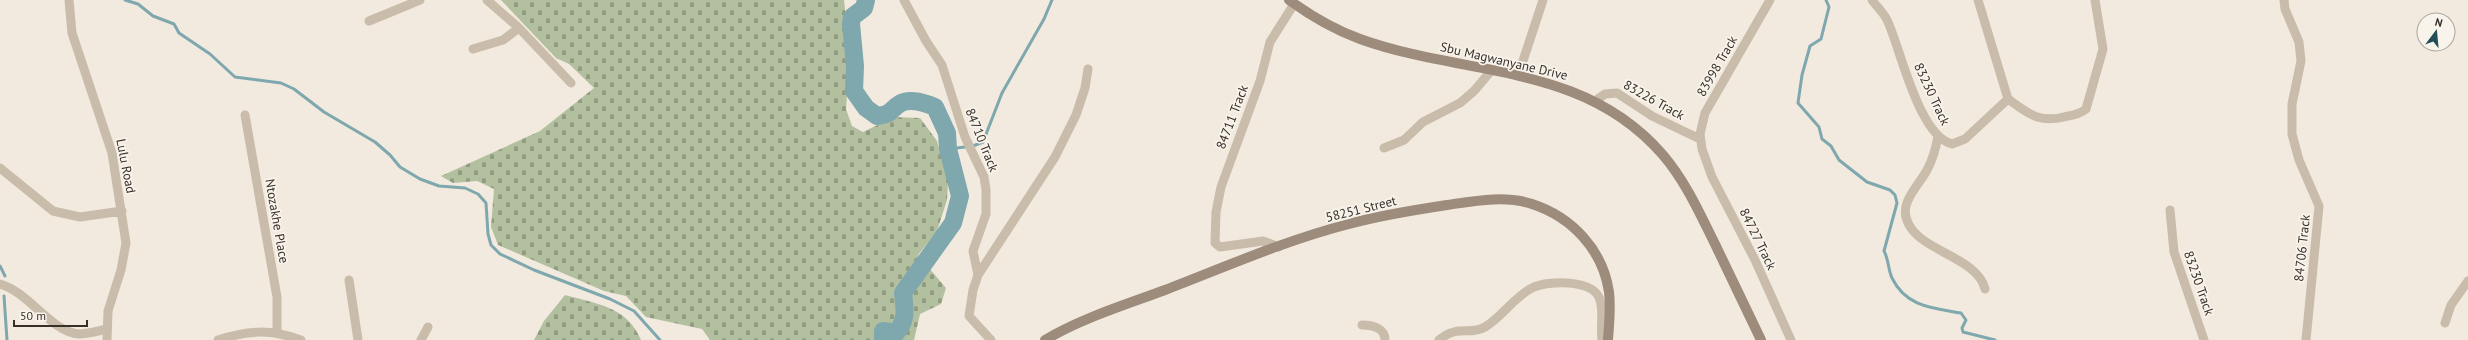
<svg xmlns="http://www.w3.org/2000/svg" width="2468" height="340" font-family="'PT Sans',sans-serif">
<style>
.cemetery{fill:url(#cemetery-stones)}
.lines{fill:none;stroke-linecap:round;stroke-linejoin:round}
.stream{stroke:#7ea7ae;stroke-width:3}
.river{stroke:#7ea7ae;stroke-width:18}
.street{stroke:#c9bcaa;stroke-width:9}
.secondary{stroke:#9d8b7c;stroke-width:10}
.labels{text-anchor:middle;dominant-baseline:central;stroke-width:3.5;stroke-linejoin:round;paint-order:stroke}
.street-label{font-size:13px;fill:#372f2a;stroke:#f9f4eb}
</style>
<defs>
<pattern id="cemetery-stones" width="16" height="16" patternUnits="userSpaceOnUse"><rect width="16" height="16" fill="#b2c09f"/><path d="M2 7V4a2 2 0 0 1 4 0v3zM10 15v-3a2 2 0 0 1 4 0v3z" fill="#929c82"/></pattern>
</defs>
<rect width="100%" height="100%" fill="#f2eade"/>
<path class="cemetery" d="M 501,0 L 844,0 L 850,55 L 846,109 L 852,126 L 863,132 L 894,117 L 920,118 L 937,141 L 948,182 L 947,200 L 937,231 L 918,255 L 946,288 L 941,304 L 920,314 L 914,340 L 710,340 L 702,329 L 646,317 L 626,296 L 604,291 L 498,245 L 491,227 L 494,189 L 477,181 L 453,183 L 441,176 L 540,131 L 594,88 L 569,64 L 556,58 Z
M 565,295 C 596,304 627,306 641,340 L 534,340 L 544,321 Z"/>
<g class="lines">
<path class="stream" d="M 125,0 L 138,4 L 153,16 L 174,24 L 179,33 L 210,54 L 235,77 L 281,83 L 294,89 L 324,112 L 375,142 L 390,155 L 400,167 L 420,179 L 439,186 L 465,188 L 478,194 L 486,203 L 488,234 L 491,245 L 500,254 L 534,270 L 610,299 L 634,311 L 660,340
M 1826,0 L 1829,7 L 1821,39 L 1810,46 L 1802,75 L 1798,103 L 1819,127 L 1822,139 L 1831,146 L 1839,160 L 1867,182 L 1890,190 L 1895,195 L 1897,203 L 1884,251 C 1889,260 1888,270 1892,278 C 1906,307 1933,308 1961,313 L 1966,320 L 1962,328 L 1963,332 L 1995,340
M 973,146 L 983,142 L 1002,93 L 1044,19 L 1052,0
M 948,149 L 965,147
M 0,266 L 5,276
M 4,296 L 7,340"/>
<path class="river" d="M 866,0 L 864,8 L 852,17 L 851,24 L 855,66 L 854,91 L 866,108 L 877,116 C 894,114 889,110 901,103 C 911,98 925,103 935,107 L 947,133 L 948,149 L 960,196 L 953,223 L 903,293 C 905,310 907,320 896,333 L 883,331 L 883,340"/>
<path class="street" d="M 69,0 L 72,33 L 112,153 L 126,243 L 121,270 L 108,311 L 107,340
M 487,0 L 519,28 L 571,83
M 904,0 L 926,41 L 942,65 L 965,137 L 984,177 L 986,190 L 986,214 L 973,251 L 978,275
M 1770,0 L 1705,113 L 1700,134 L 1702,149 L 1712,177 L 1755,260 L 1791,340
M 1872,0 C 1877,7 1885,14 1888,22 C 1901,51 1919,136 1952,144 L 1965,139 L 2008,99 L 1978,0
M 2284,0 L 2285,9 L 2299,42 L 2301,61 L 2292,104 L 2292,134 L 2299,160 L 2319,206 L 2306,340
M 369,21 L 420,0
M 473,49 L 503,40 L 519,28
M 1518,76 L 1543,0
M 2008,99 C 2030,115 2040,124 2068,116 C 2075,115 2081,113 2086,109 L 2103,49 L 2095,0
M 1595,101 L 1605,94 L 1617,93 L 1652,116 L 1700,139
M 245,115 L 277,297 L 277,332
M 1938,136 C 1936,148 1933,159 1927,170 C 1917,189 1895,205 1911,228 C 1927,252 1978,259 1985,289
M 1384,148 L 1404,140 L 1423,122 L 1460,103 L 1474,91 L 1491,71
M 0,168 L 53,211 L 80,217 L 122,211
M 2170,210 L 2174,252 L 2204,340
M 1279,247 L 1263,241 L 1220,247 L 1215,243 L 1216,212 L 1221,187 L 1260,81 L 1270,42 L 1294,4
M 349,280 L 358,340
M 0,284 C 29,292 51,332 79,334 C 88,334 98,331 107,329
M 2445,323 L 2451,305 L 2468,281
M 1362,325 C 1372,325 1385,328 1385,340
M 218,340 C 249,330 270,329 301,340
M 421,340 L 428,327
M 991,340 L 969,316 L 973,290 L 978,275 L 1055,157 L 1076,115 L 1085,88 L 1088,69
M 1439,340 C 1458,324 1469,336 1485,327 C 1502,317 1514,297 1532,288 C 1548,280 1594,279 1600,300 C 1604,313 1600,327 1602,340"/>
<path class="secondary" d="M 1289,0 C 1311,16 1335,30 1360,39 C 1466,77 1583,62 1663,155 C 1686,182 1700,214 1715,244 C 1730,276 1746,308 1761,340
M 1045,340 C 1082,318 1125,305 1165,290 C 1225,267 1286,240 1349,224 C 1381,215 1414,210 1447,205 C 1474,201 1505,195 1532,204 C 1572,217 1603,250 1609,292 C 1611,308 1609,324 1608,340"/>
</g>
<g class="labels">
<g class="street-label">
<text transform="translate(1504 61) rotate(13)">Sbu Magwanyane Drive</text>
<text transform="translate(1717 66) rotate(-60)">83998 Track</text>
<text transform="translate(1932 94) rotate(65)">83230 Track</text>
<text transform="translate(1654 100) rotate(29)">83226 Track</text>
<text transform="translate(1232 117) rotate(-69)">84711 Track</text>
<text transform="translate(982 140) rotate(68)">84710 Track</text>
<text transform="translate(126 166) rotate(79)">Lulu Road</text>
<text transform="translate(1361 209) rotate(-14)">58251 Street</text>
<text transform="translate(277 221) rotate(80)">Ntozakhe Place</text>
<text transform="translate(1758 239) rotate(64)">84727 Track</text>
<text transform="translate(2302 248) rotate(-84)">84706 Track</text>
<text transform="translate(2199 283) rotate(71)">83230 Track</text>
</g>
</g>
<g transform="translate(2436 32) rotate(16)"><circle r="19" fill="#f9f4eb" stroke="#aba59e"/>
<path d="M0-3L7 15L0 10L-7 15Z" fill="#214e57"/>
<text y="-6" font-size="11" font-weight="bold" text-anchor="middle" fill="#372f2a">N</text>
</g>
<path d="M14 320v6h73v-6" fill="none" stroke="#372f2a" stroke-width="2"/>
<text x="20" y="320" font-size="12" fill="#372f2a" stroke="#f9f4eb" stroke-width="3" paint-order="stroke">50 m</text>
</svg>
